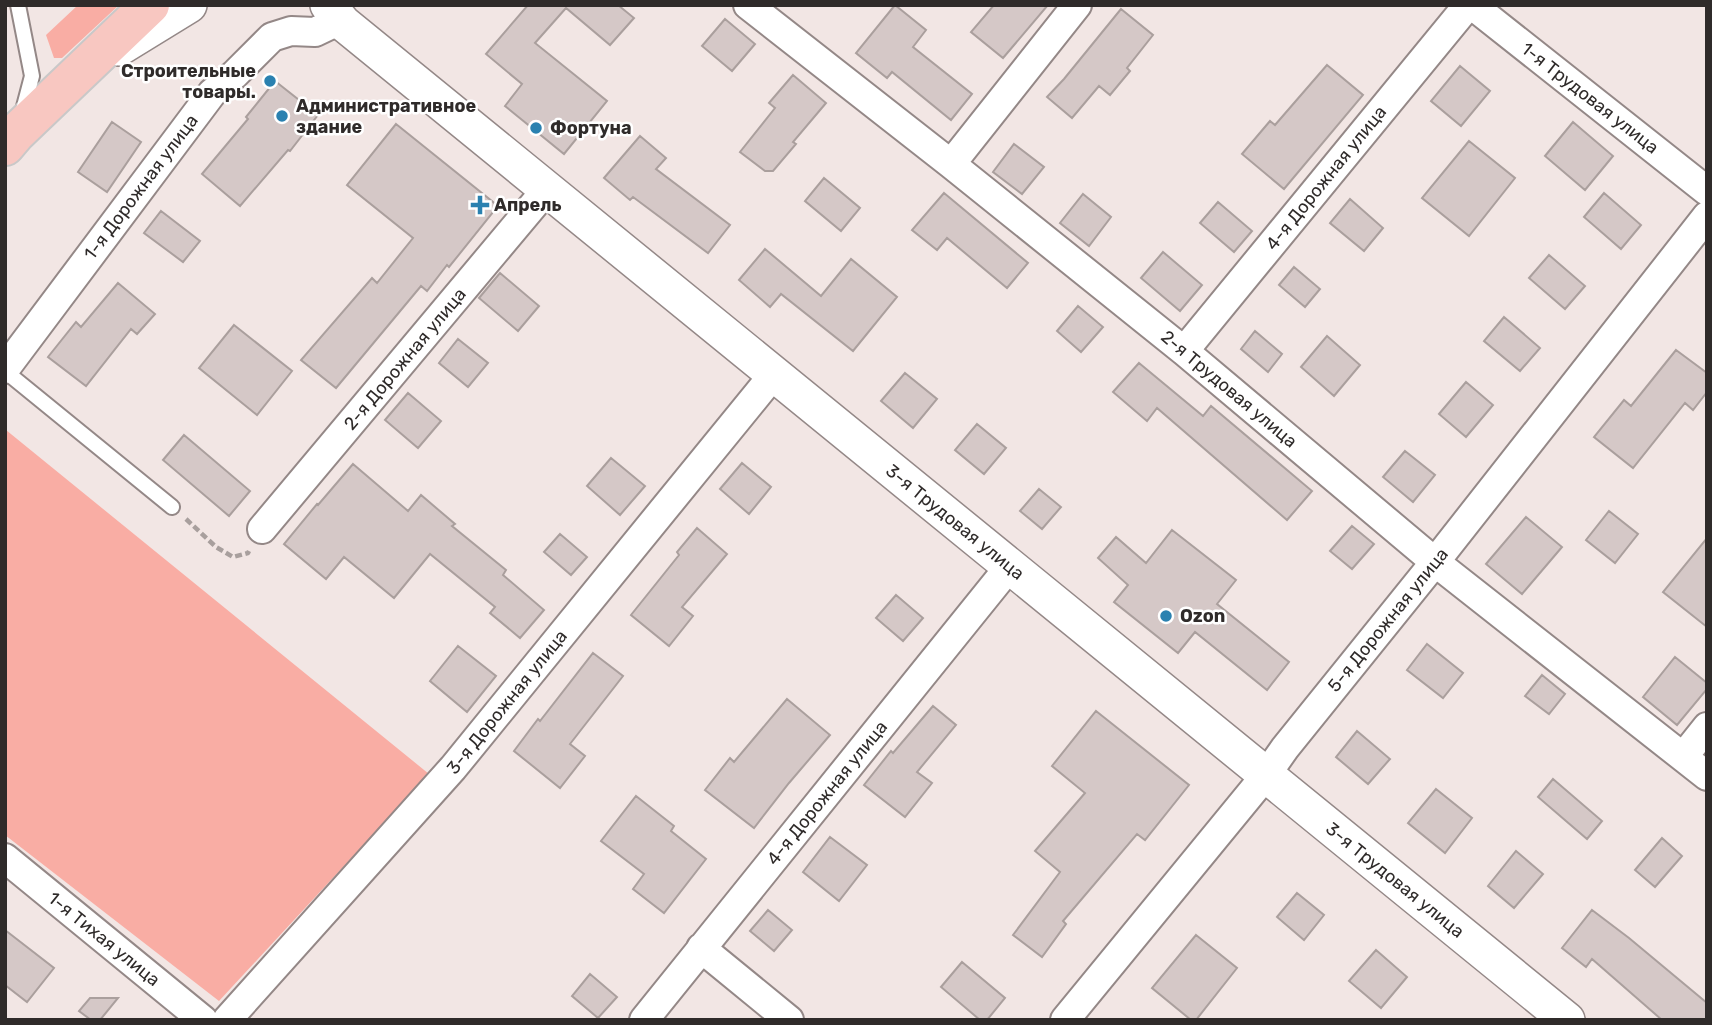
<svg xmlns="http://www.w3.org/2000/svg" width="1712" height="1025" font-family="Rubik,sans-serif">
<style>
.green{fill:#f9ada4}
.building{fill:#d5c8c7;stroke:#aa9f9d;stroke-width:2}
.lines{fill:none;stroke-linecap:round;stroke-linejoin:round}
.service-casing{stroke:#948887;stroke-width:18}
.minor-casing{stroke:#948887;stroke-width:32}
.tertiary-casing{stroke:#948887;stroke-width:38}
.primary-casing{stroke:#c9c8c8;stroke-width:42}
.path{stroke:#a89f9d;stroke-width:4.5;stroke-dasharray:7 3.5;stroke-linecap:butt}
.service{stroke:#fff;stroke-width:14}
.minor{stroke:#fff;stroke-width:28}
.tertiary{stroke:#fff;stroke-width:35}
.primary{stroke:#f8c7c1;stroke-width:38}
.poi-dot{fill:#2a81b0;stroke:#fff;stroke-width:2.5}
.labels{text-anchor:middle;dominant-baseline:central;stroke-width:5;stroke-linejoin:round;paint-order:stroke}
.poi-label{font-size:18px;font-weight:bold;fill:#2f2b2a;stroke:#fff;text-anchor:start}
.street-label{font-size:18px;fill:#2f2b2a;stroke:#fff}
</style>
<rect width="100%" height="100%" fill="#f2e6e4"/>
<path class="green" d="M 78,5 L 119,5 L 62,58 L 54,58 L 46,35 Z
M 6,430 L 429,774 L 219,1001 L 5,835 Z"/>
<path class="building" d="M 528,5 L 618,5 L 634,18 L 610,45 L 566,8 L 535,43 L 607,101 L 564,154 L 505,106 L 522,84 L 486,54 Z
M 895,5 L 926,30 L 913,47 L 972,94 L 951,120 L 892,72 L 887,78 L 856,53 Z
M 994,5 L 1048,5 L 1003,58 L 971,32 Z
M 1121,9 L 1153,35 L 1127,68 L 1130,71 L 1110,95 L 1099,86 L 1072,118 L 1047,97 L 1064,79 Z
M 725,19 L 755,44 L 732,71 L 702,46 Z
M 1327,65 L 1363,95 L 1284,189 L 1242,154 L 1270,121 L 1275,125 Z
M 1460,66 L 1490,91 L 1461,126 L 1431,101 Z
M 793,75 L 826,103 L 793,142 L 796,144 L 773,171 L 765,171 L 740,152 L 775,108 L 769,103 Z
M 275,81 L 318,115 L 290,151 L 288,150 L 240,206 L 202,174 L 248,119 L 246,117 Z
M 112,122 L 141,142 L 107,192 L 78,172 Z
M 1573,122 L 1613,156 L 1585,190 L 1545,156 Z
M 396,124 L 498,206 L 449,267 L 447,265 L 427,291 L 421,286 L 336,388 L 301,360 L 372,278 L 377,283 L 413,238 L 347,185 Z
M 640,136 L 666,158 L 656,169 L 730,225 L 708,253 L 633,197 L 630,200 L 604,178 Z
M 1469,141 L 1515,178 L 1469,236 L 1422,198 Z
M 1014,144 L 1044,167 L 1022,194 L 993,172 Z
M 824,178 L 860,208 L 841,231 L 805,201 Z
M 944,193 L 1028,263 L 1007,288 L 947,238 L 937,250 L 912,230 Z
M 1604,193 L 1641,225 L 1621,249 L 1584,217 Z
M 1083,194 L 1111,217 L 1089,246 L 1060,223 Z
M 1350,199 L 1383,228 L 1364,251 L 1330,223 Z
M 1218,202 L 1252,231 L 1234,252 L 1200,223 Z
M 161,211 L 200,241 L 183,262 L 144,233 Z
M 765,249 L 821,296 L 851,259 L 897,297 L 853,351 L 781,294 L 770,307 L 739,280 Z
M 1163,252 L 1202,285 L 1180,311 L 1141,278 Z
M 1549,255 L 1585,286 L 1565,309 L 1529,278 Z
M 1294,267 L 1320,289 L 1305,307 L 1279,285 Z
M 500,273 L 539,306 L 518,331 L 479,298 Z
M 118,283 L 155,314 L 137,334 L 131,329 L 86,386 L 48,357 L 76,322 L 81,327 Z
M 1078,306 L 1103,327 L 1081,352 L 1057,331 Z
M 1504,317 L 1540,348 L 1520,371 L 1484,341 Z
M 234,325 L 292,371 L 257,415 L 199,368 Z
M 1255,331 L 1282,354 L 1268,372 L 1241,349 Z
M 1327,336 L 1360,365 L 1334,396 L 1301,367 Z
M 458,339 L 488,363 L 468,387 L 439,363 Z
M 1676,350 L 1707,373 L 1707,392 L 1693,410 L 1685,403 L 1633,468 L 1594,437 L 1624,400 L 1631,406 Z
M 1139,363 L 1203,416 L 1211,406 L 1312,491 L 1287,520 L 1157,408 L 1147,421 L 1113,392 Z
M 905,373 L 937,399 L 913,428 L 881,401 Z
M 1466,382 L 1493,405 L 1466,437 L 1439,414 Z
M 408,393 L 441,421 L 418,448 L 385,420 Z
M 977,424 L 1006,448 L 984,474 L 955,450 Z
M 184,435 L 250,491 L 229,516 L 163,460 Z
M 1405,451 L 1435,475 L 1413,502 L 1383,477 Z
M 611,458 L 645,486 L 620,515 L 587,486 Z
M 742,463 L 771,487 L 749,514 L 720,489 Z
M 353,464 L 408,511 L 421,495 L 455,524 L 452,526 L 506,570 L 503,575 L 544,610 L 520,638 L 490,613 L 495,607 L 430,554 L 394,598 L 344,557 L 326,579 L 284,544 L 317,504 L 318,505 Z
M 1039,489 L 1061,507 L 1042,529 L 1020,511 Z
M 1609,511 L 1638,534 L 1615,563 L 1586,540 Z
M 1526,517 L 1562,547 L 1522,594 L 1486,564 Z
M 1352,526 L 1374,544 L 1352,569 L 1330,551 Z
M 697,528 L 727,554 L 682,607 L 693,616 L 669,646 L 631,615 L 679,555 L 677,552 Z
M 1172,530 L 1236,580 L 1217,604 L 1289,662 L 1267,690 L 1195,632 L 1178,653 L 1114,602 L 1128,585 L 1098,558 L 1116,537 L 1146,563 Z
M 560,534 L 587,557 L 571,575 L 544,552 Z
M 1707,538 L 1707,627 L 1663,592 Z
M 896,595 L 923,618 L 903,641 L 876,618 Z
M 1427,644 L 1463,673 L 1443,698 L 1407,670 Z
M 458,646 L 496,676 L 467,712 L 430,681 Z
M 593,653 L 623,676 L 570,744 L 585,756 L 560,788 L 514,751 L 538,719 L 540,721 Z
M 1675,657 L 1707,683 L 1707,689 L 1677,725 L 1643,697 Z
M 1542,675 L 1565,694 L 1549,714 L 1525,696 Z
M 787,699 L 830,735 L 789,783 L 754,828 L 705,790 L 730,758 L 734,762 Z
M 933,706 L 956,725 L 917,772 L 932,783 L 905,817 L 864,785 L 891,751 L 893,753 Z
M 1096,711 L 1189,785 L 1145,840 L 1137,834 L 1063,921 L 1066,924 L 1042,957 L 1013,935 L 1060,872 L 1035,851 L 1085,793 L 1052,766 Z
M 1357,731 L 1390,759 L 1368,784 L 1336,757 Z
M 1553,779 L 1602,821 L 1587,839 L 1538,797 Z
M 1436,789 L 1472,818 L 1445,853 L 1408,823 Z
M 636,796 L 674,826 L 671,831 L 706,859 L 664,913 L 633,889 L 644,874 L 601,841 Z
M 830,837 L 867,865 L 839,901 L 803,872 Z
M 1662,838 L 1682,856 L 1655,887 L 1635,870 Z
M 1516,851 L 1543,874 L 1514,908 L 1488,886 Z
M 1297,893 L 1324,915 L 1304,940 L 1277,917 Z
M 768,910 L 792,930 L 774,951 L 750,931 Z
M 1592,910 L 1629,938 L 1707,1003 L 1707,1020 L 1662,1020 L 1592,959 L 1586,967 L 1562,948 Z
M 5,930 L 54,968 L 27,1002 L 5,985 Z
M 1196,935 L 1237,968 L 1196,1020 L 1191,1020 L 1152,988 Z
M 1376,950 L 1407,977 L 1381,1008 L 1349,981 Z
M 962,962 L 1005,998 L 987,1020 L 980,1020 L 941,987 Z
M 590,974 L 617,997 L 598,1018 L 572,996 Z
M 90,998 L 118,998 L 100,1020 L 91,1020 L 79,1011 Z"/>
<g class="lines">
<g class="service-casing">
<path id="service" d="M 18,5 L 32,76 L 22,114
M 5,371 L 172,507"/>
</g>
<g class="minor-casing">
<path id="minor" d="M 748,5 L 951,164 L 1184,351 L 1435,562 L 1707,776
M 1472,5 L 1707,191
M 951,164 L 1077,5
M 1184,351 L 1468,5
M 5,369 L 212,93 L 234,75 L 272,37 L 291,31 L 315,32 L 338,21
M 262,529 L 547,189
M 1683,757 L 1707,727
M 5,858 L 203,1020
M 701,948 L 789,1020
M 227,1020 L 453,768 L 774,374
M 644,1020 L 1010,566
M 1065,1020 L 1266,775 L 1285,748 L 1435,562 L 1707,216"/>
</g>
<g class="tertiary-casing">
<path id="tertiary" d="M 328,5 L 343,23 L 1567,1020
M 119,48 L 189,5"/>
</g>
<g class="primary-casing">
<path id="primary" d="M 5,146 L 16,133 L 150,5"/>
</g>
<path class="path" d="M 186,519 L 216,547 L 233,557 L 248,553 L 249,551"/>
<use href="#service" class="service"/>
<use href="#minor" class="minor"/>
<use href="#tertiary" class="tertiary"/>
<use href="#primary" class="primary"/>
</g>
<g class="poi-dot">
<circle cx="270" cy="81" r="7"/>
<circle cx="282" cy="116" r="7"/>
<circle cx="536" cy="128" r="7"/>
<path d="M476.5 194.5h7v7h7v7h-7v7h-7v-7h-7v-7h7z"/>
<circle cx="1166" cy="616" r="7"/>
</g>
<g class="labels">
<g class="poi-label">
<text x="256" y="71" text-anchor="end">Строительные<tspan x="256" dy="21">товары.</tspan></text>
<text x="296" y="106">Административное<tspan x="296" dy="21">здание</tspan></text>
<text x="550" y="128">Фортуна</text>
<text x="494" y="205">Апрель</text>
<text x="1180" y="616">Ozon</text>
</g>
<g class="street-label">
<text transform="translate(1590 98) rotate(38)">1-я Трудовая улица</text>
<text transform="translate(1326 178) rotate(-51)">4-я Дорожная улица</text>
<text transform="translate(141 187) rotate(-53)">1-я Дорожная улица</text>
<text transform="translate(405 359) rotate(-50)">2-я Дорожная улица</text>
<text transform="translate(1229 389) rotate(40)">2-я Трудовая улица</text>
<text transform="translate(955 522) rotate(39)">3-я Трудовая улица</text>
<text transform="translate(1388 620) rotate(-51)">5-я Дорожная улица</text>
<text transform="translate(507 702) rotate(-51)">3-я Дорожная улица</text>
<text transform="translate(827 793) rotate(-51)">4-я Дорожная улица</text>
<text transform="translate(1395 880) rotate(39)">3-я Трудовая улица</text>
<text transform="translate(104 939) rotate(39)">1-я Тихая улица</text>
</g>
</g>
<rect width="1712" height="1025" fill="none" stroke="#2f2b2a" stroke-width="14"/>
</svg>
